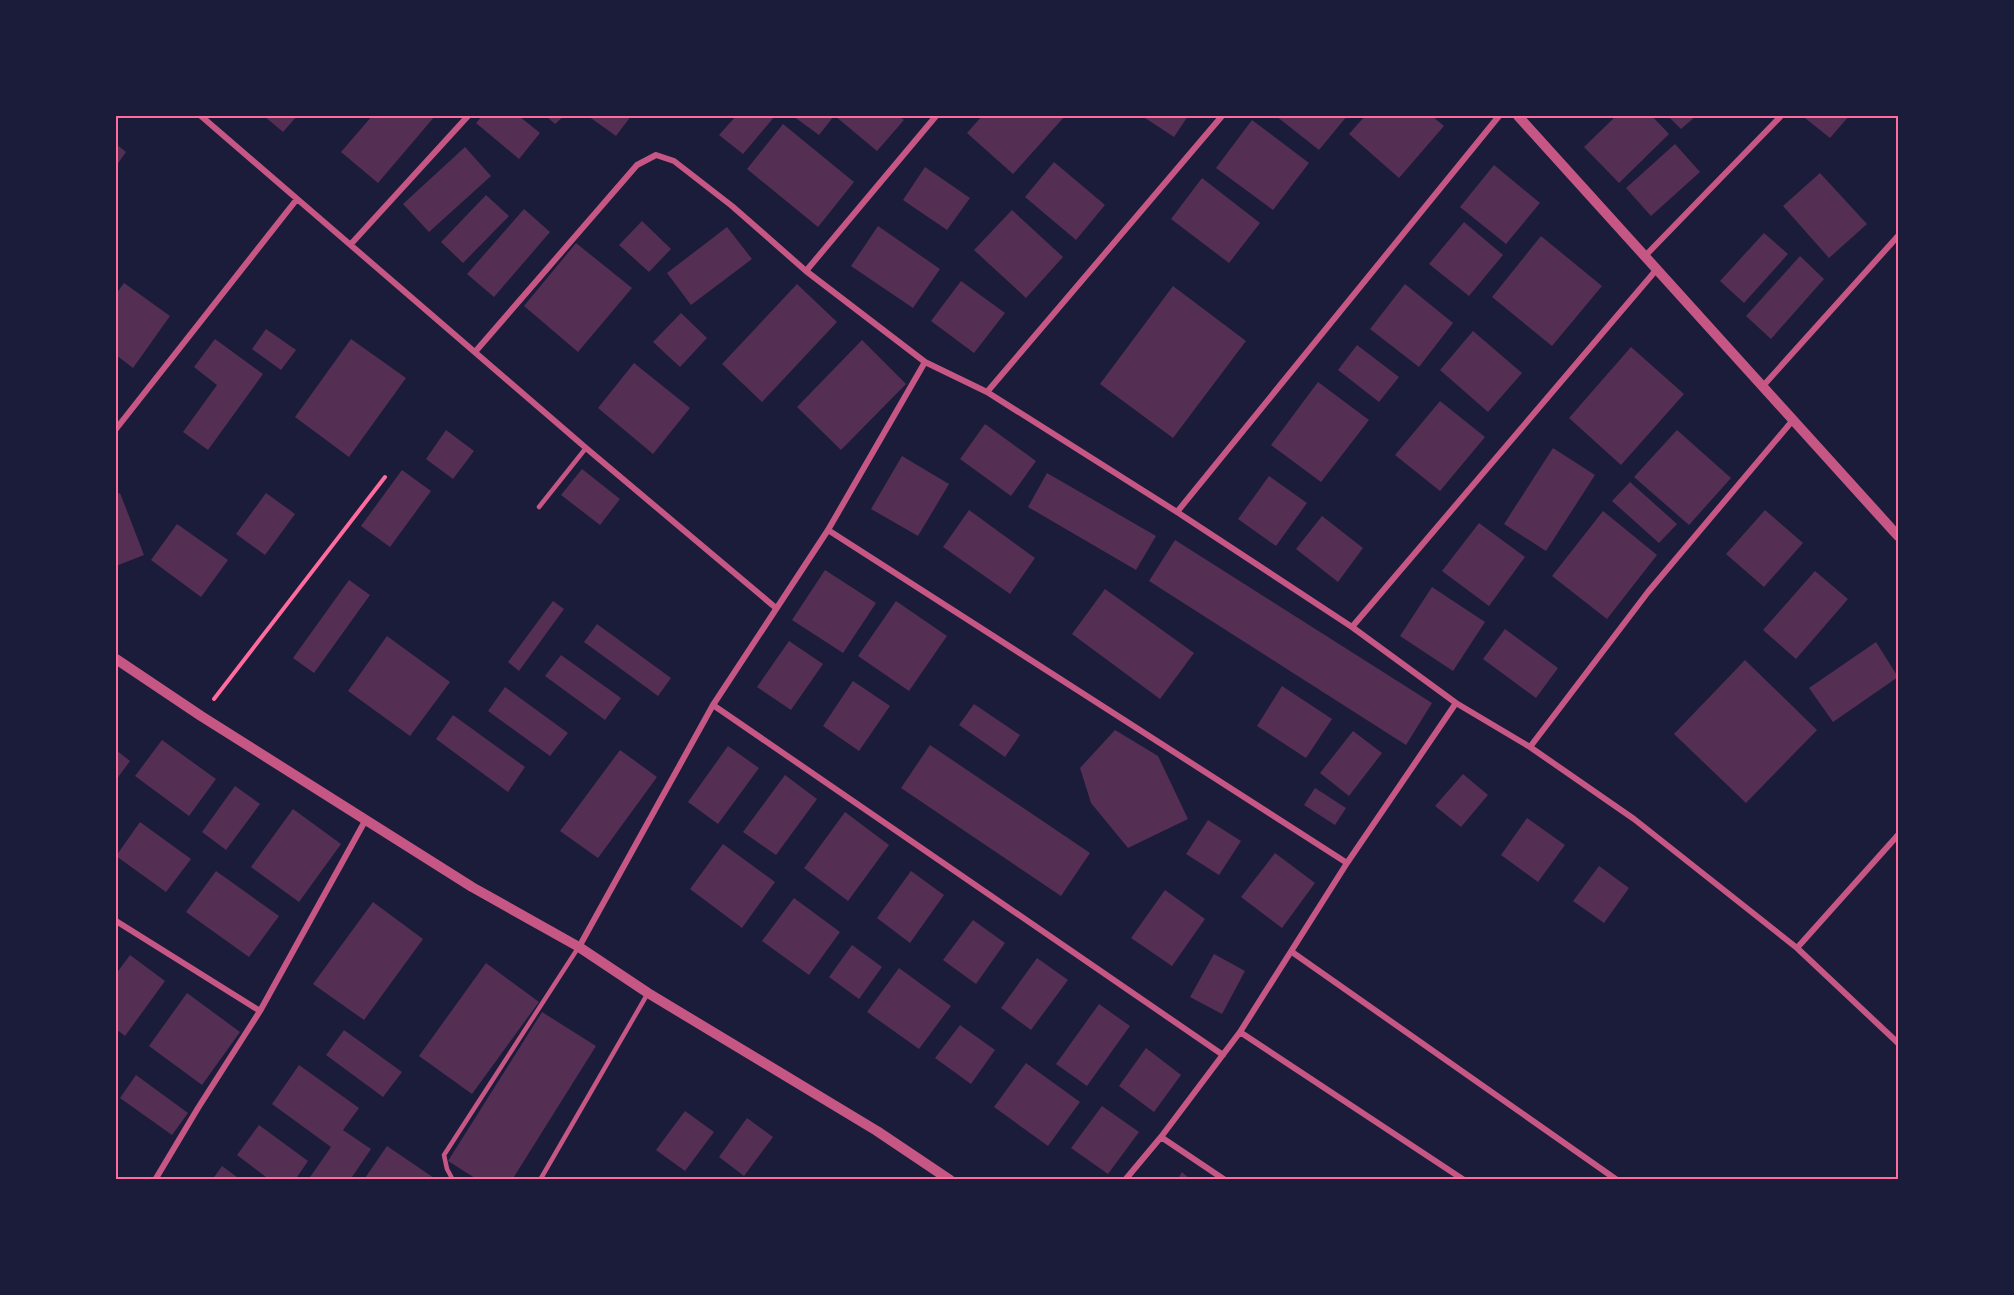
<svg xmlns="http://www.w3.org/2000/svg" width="2014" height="1295" font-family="Figtree,sans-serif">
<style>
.building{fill:#542f53}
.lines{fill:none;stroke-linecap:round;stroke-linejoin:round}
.path{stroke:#ff6b9d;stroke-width:4}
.service{stroke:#c65784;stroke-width:4.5}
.minor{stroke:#c65784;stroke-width:6}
.tertiary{stroke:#c65784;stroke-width:10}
.neatline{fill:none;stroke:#ff6b9d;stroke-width:2}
</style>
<rect width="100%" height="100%" fill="#1b1b3a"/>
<path class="building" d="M 264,116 L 297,116 L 283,132 Z
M 372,116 L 435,116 L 378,183 L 341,152 Z
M 482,116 L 519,116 L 540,133 L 519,159 L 476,123 Z
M 546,116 L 564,116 L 555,124 Z
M 588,116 L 631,116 L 616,136 Z
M 736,116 L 775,116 L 743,154 L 719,135 Z
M 793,116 L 834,116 L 819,135 Z
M 835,116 L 899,116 L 904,120 L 877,151 Z
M 982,116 L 1065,116 L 1013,174 L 967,133 Z
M 1142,116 L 1188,116 L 1174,137 Z
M 1276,116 L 1347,116 L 1319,150 Z
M 1365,116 L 1432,116 L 1444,126 L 1399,178 L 1349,134 Z
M 1616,116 L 1652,116 L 1669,134 L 1619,183 L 1584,147 Z
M 1668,116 L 1696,116 L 1681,129 Z
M 1807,116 L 1849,116 L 1830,138 L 1805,118 Z
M 1252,120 L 1309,163 L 1273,210 L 1216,168 Z
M 783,124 L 854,182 L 818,227 L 747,169 Z
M 116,144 L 126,152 L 116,166 Z
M 1675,144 L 1700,172 L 1651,216 L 1626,188 Z
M 465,147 L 491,176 L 429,232 L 403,204 Z
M 1054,162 L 1105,205 L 1076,240 L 1025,197 Z
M 1494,165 L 1540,203 L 1506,244 L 1460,207 Z
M 925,167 L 970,198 L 947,230 L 903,200 Z
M 1820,173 L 1867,224 L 1829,258 L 1783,206 Z
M 1202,178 L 1260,223 L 1229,263 L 1171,219 Z
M 486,195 L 509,216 L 463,263 L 441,242 Z
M 524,209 L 550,232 L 494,297 L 467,274 Z
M 1012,210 L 1063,257 L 1026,298 L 974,250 Z
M 642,221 L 671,249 L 649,272 L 619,245 Z
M 1464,222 L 1503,255 L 1469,296 L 1429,264 Z
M 878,226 L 940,269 L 913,308 L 851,266 Z
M 727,227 L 752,259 L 691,305 L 667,273 Z
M 1764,233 L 1788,254 L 1744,303 L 1720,281 Z
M 1541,236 L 1602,286 L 1552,346 L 1492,297 Z
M 576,243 L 632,288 L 578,352 L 524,306 Z
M 1800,256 L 1824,279 L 1771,339 L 1746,316 Z
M 961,281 L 1005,313 L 974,353 L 931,321 Z
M 124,283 L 170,316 L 133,368 L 116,355 L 116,294 Z
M 797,284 L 837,322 L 762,402 L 722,364 Z
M 1405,284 L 1453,323 L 1419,367 L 1370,329 Z
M 1173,286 L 1246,341 L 1173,438 L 1100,384 Z
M 681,313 L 707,338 L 680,367 L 653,342 Z
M 266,329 L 296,350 L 281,370 L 252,349 Z
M 1473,331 L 1522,373 L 1488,412 L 1440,370 Z
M 215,339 L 263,374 L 208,450 L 183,432 L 217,385 L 194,367 Z
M 351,339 L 406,378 L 349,457 L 295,417 Z
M 862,340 L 906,384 L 841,450 L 797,407 Z
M 1357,345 L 1399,377 L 1379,402 L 1338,370 Z
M 1631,347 L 1684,394 L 1621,465 L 1569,418 Z
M 634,363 L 690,408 L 653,454 L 598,408 Z
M 1318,382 L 1369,420 L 1321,482 L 1271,445 Z
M 1440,401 L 1485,437 L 1440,491 L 1395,455 Z
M 985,424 L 1036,461 L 1011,496 L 960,459 Z
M 446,430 L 474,451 L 453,479 L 426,459 Z
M 1677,430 L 1731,478 L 1689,525 L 1634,477 Z
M 1553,448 L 1595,475 L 1546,551 L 1504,524 Z
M 902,456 L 949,484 L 918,536 L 871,509 Z
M 582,469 L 620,499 L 600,525 L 561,495 Z
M 402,470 L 431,491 L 390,547 L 361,526 Z
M 1047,473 L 1156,536 L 1136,570 L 1028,507 Z
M 1269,476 L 1307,503 L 1276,546 L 1238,519 Z
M 1630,482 L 1677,524 L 1659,543 L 1612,501 Z
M 120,493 L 144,555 L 116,566 L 116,495 Z
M 266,493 L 295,514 L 265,555 L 236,534 Z
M 969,510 L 1035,558 L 1010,594 L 943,547 Z
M 1765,510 L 1803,543 L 1764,587 L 1726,554 Z
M 1603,511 L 1657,555 L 1607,619 L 1552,576 Z
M 1322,516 L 1363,548 L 1338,582 L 1296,549 Z
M 1479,523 L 1525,557 L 1489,606 L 1442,571 Z
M 177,524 L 228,560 L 201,597 L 151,560 Z
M 1175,540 L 1432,703 L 1406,745 L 1149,581 Z
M 825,570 L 876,603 L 843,653 L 792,620 Z
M 1815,571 L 1848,599 L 1796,659 L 1763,630 Z
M 349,580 L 370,595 L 314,673 L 293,658 Z
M 1432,587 L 1485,622 L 1453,671 L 1400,636 Z
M 1105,589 L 1194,653 L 1160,699 L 1072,634 Z
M 553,601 L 564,609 L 519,671 L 508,662 Z
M 896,601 L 947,636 L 909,691 L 858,656 Z
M 597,624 L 671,678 L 658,696 L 584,642 Z
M 1505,629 L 1558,668 L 1536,698 L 1483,659 Z
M 387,636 L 450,682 L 410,736 L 348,691 Z
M 789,641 L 823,664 L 791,710 L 757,687 Z
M 1876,642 L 1898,677 L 1833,722 L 1809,688 Z
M 561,655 L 621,698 L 605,720 L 545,676 Z
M 1745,660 L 1817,730 L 1746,803 L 1674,734 Z
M 853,681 L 890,706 L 859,751 L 823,726 Z
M 1282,686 L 1332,719 L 1306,758 L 1257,726 Z
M 505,687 L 568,733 L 550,756 L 488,711 Z
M 974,704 L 1020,735 L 1005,757 L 959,725 Z
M 453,715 L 525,767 L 508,792 L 436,739 Z
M 1115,730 L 1158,756 L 1188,819 L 1128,848 L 1091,803 L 1080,768 Z
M 1353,731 L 1382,753 L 1349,796 L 1320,773 Z
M 162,740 L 216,779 L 189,816 L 135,776 Z
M 930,745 L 1090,853 L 1061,896 L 901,788 Z
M 728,746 L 759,768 L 718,824 L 688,802 Z
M 116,750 L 130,761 L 116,780 Z
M 620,750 L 657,777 L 598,858 L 560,831 Z
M 1463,774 L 1488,795 L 1461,827 L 1435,806 Z
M 785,775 L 817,799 L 776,855 L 743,832 Z
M 235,786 L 260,804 L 226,850 L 202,832 Z
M 1315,788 L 1346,808 L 1335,825 L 1304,805 Z
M 293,809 L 341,844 L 299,902 L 251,867 Z
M 845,812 L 889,845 L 848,901 L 804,868 Z
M 1527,818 L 1565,845 L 1538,882 L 1501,855 Z
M 1208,820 L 1241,841 L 1219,875 L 1186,854 Z
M 140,822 L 191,859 L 166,892 L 116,856 Z
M 723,844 L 775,882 L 742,928 L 690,889 Z
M 1275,853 L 1315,883 L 1282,928 L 1241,897 Z
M 1599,866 L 1629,888 L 1604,923 L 1573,901 Z
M 216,871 L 279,916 L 249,957 L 186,912 Z
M 911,871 L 944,895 L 910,943 L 877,918 Z
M 1165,890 L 1205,919 L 1172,966 L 1131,938 Z
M 794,898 L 840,932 L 809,975 L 762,941 Z
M 373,902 L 423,939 L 364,1020 L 313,984 Z
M 973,920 L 1005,943 L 976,984 L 943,960 Z
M 852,945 L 882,967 L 859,999 L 829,977 Z
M 1214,954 L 1245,971 L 1222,1014 L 1190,997 Z
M 130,955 L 165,981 L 125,1036 L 116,1029 L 116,974 Z
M 1037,958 L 1068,980 L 1031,1030 L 1001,1008 Z
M 486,963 L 539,1002 L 472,1094 L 419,1056 Z
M 899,968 L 951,1006 L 919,1049 L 867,1012 Z
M 187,993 L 240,1032 L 202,1085 L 149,1046 Z
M 1099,1004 L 1130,1026 L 1087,1086 L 1056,1064 Z
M 542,1012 L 596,1046 L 512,1180 L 478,1180 L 448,1161 Z
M 960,1025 L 995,1050 L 971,1084 L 935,1058 Z
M 344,1030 L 402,1072 L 383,1097 L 326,1055 Z
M 1146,1048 L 1181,1075 L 1154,1112 L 1119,1086 Z
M 1026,1063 L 1080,1102 L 1048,1146 L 994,1107 Z
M 299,1065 L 359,1108 L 343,1130 L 371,1149 L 350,1180 L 308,1180 L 331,1147 L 272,1104 Z
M 136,1075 L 188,1113 L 172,1135 L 120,1098 Z
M 1102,1106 L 1139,1132 L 1108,1174 L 1071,1148 Z
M 685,1111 L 714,1132 L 685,1171 L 656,1150 Z
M 747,1118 L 773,1137 L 744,1176 L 719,1157 Z
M 259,1125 L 308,1161 L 295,1180 L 270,1180 L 237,1155 Z
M 387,1146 L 437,1180 L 367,1180 L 365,1178 Z
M 222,1166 L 241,1180 L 212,1180 Z
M 1182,1172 L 1191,1180 L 1177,1180 Z"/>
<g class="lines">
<path class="path" d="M 214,699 L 385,477"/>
<path class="service" d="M 539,507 L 586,448
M 453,1180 L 447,1169 L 444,1155 L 578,948
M 540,1180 L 648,993"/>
<path class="minor" d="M 201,116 L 586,448 L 776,608
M 351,244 L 468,116
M 1645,256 L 1781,116
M 806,271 L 936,116
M 475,352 L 637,165 L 656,155 L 674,161 L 732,206 L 806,271 L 925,362 L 987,392 L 1177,512 L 1352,627 L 1456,703 L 1530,747 L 1634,819 L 1797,948 L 1898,1043
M 1763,386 L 1898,236
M 987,392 L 1222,116
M 116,429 L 297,199
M 1177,512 L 1499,116
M 828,530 L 1347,863
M 1352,627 L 1657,269
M 713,705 L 1223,1055
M 1530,747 L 1648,592 L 1793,420
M 116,921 L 260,1011
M 579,947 L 713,705 L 828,530 L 925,362
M 1797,948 L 1898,835
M 1292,952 L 1617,1180
M 1240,1032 L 1464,1180
M 1161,1137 L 1225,1180
M 155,1180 L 198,1108 L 260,1011 L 365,821
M 1125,1180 L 1161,1137 L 1240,1032 L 1347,863 L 1456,703"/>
<path class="tertiary" d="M 1518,116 L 1898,536
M 116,659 L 201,716 L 472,887 L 579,947 L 648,993 L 877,1131 L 950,1180"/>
</g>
<rect width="2014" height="1295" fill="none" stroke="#1b1b3a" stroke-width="234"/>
<rect x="117" y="117" width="1780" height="1061" class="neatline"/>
</svg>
